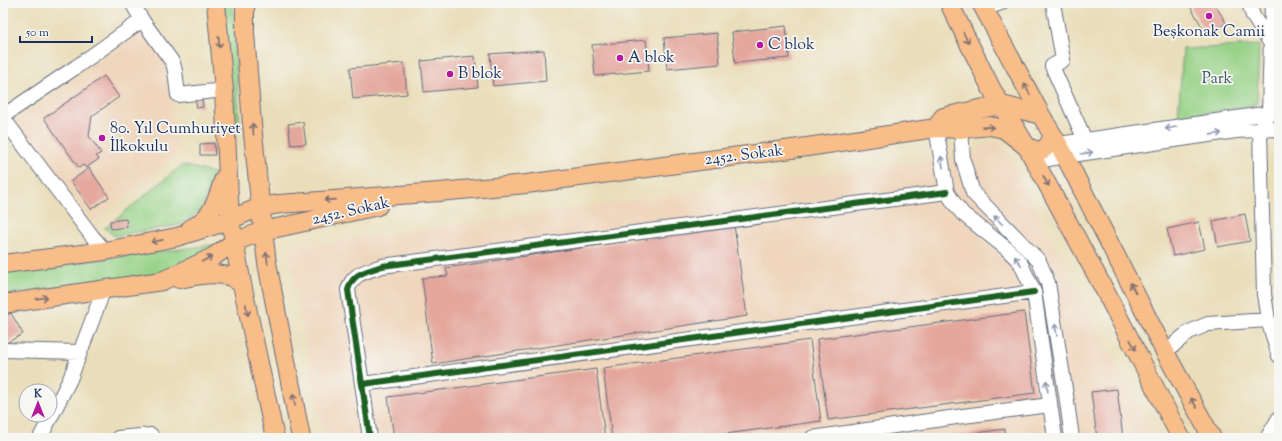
<svg xmlns="http://www.w3.org/2000/svg" width="1282" height="441" font-family="'Sorts Mill Goudy',serif">
<style>
.built{fill:#efd6bc}
.green{fill:#96d186;stroke:#588072}
.building{fill:#e4a79d}
.lines{fill:none;stroke-linecap:round;stroke-linejoin:round}
.minor-casing{stroke:#636c7e;stroke-width:16}
.major-casing{stroke:#636c7e;stroke-width:20}
.minor{stroke:#fff;stroke-width:14}
.major{stroke:#f8bd89;stroke-width:18}
.cycleway-casing{stroke:#f6f6f2;stroke-width:8}
.cycleway{stroke:#1b5e20;stroke-width:6}
.oneway{stroke:#7e6f71}
.oneway2{stroke:#8d97ae}
.poi-dot{fill:#b5179e;stroke:#f6f6f2;stroke-width:1.5}
.labels{text-anchor:middle;dominant-baseline:central;stroke-width:3.5;stroke-linejoin:round;paint-order:stroke}
.poi-label{font-size:16px;fill:#1b2f5e;stroke:#f6f6f2;text-anchor:start}
.park-label{font-size:16px;fill:#3a5868;stroke:#f6f6f2}
.street-label{font-size:16px;fill:#1b2f5e;stroke:#f6f6f2}
</style>
<rect width="100%" height="100%" fill="#f6f6f2"/>
<filter id="ink" filterUnits="userSpaceOnUse"><feTurbulence type="fractalNoise" baseFrequency=".025" numOctaves="2"/><feDisplacementMap in="SourceGraphic" scale="8" xChannelSelector="R" yChannelSelector="G"/><feConvolveMatrix kernelMatrix="1 2 1 2 8 2 1 2 1" color-interpolation-filters="sRGB"/></filter>
<filter id="wash" filterUnits="userSpaceOnUse"><feTurbulence type="fractalNoise" baseFrequency=".012" numOctaves="4" result="noise"/><feDisplacementMap in="SourceGraphic" scale="16" xChannelSelector="R" yChannelSelector="G"/><feGaussianBlur stdDeviation="0.9" result="paint"/><feColorMatrix in="noise" values="0 0 0 0 0 0 0 0 0 0 0 0 0 0 0 0 0 1.4 0 .05"/><feComposite in="paint" operator="in"/></filter>
<g filter="url(#wash)">
<rect width="100%" height="100%" fill="#eadeba"/>
<path class="built" d="M 141,28 L 168,65 L 177,155 L 93,221 L 15,121 Z
M 1001,142 L 1097,329 L 1155,438 L 324,438 L 288,248 L 973,154 L 978,148 L 987,144 Z"/>
<path class="green" d="M 224,3 L 233,3 L 234,33 L 240,129 L 231,131 Z
M 1259,45 L 1257,105 L 1178,117 L 1183,49 Z
M 182,165 L 214,173 L 201,210 L 180,225 L 114,236 L 105,228 Z
M 211,245 L 215,249 L 158,274 L 3,295 L 3,272 Z"/>
<g id="blocks">
<path class="building" d="M 1199,3 L 1214,3 L 1226,23 L 1207,35 L 1191,8 Z
M 786,26 L 789,58 L 735,63 L 732,32 Z
M 717,33 L 720,64 L 667,69 L 664,38 Z
M 646,40 L 649,71 L 595,76 L 592,45 Z
M 544,50 L 546,81 L 493,86 L 490,54 Z
M 475,56 L 478,87 L 424,92 L 421,61 Z
M 404,63 L 407,94 L 353,99 L 350,68 Z
M 104,76 L 119,97 L 92,116 L 89,136 L 101,153 L 96,156 L 99,159 L 86,168 L 83,165 L 79,168 L 44,118 Z
M 202,98 L 203,107 L 197,108 L 195,99 Z
M 303,122 L 306,144 L 291,145 L 288,124 Z
M 214,143 L 215,155 L 200,155 L 200,144 Z
M 89,168 L 109,197 L 91,209 L 71,181 Z
M 1245,214 L 1250,241 L 1218,247 L 1213,221 Z
M 126,219 L 127,227 L 111,229 L 110,221 Z
M 1199,222 L 1205,249 L 1173,256 L 1167,229 Z
M 734,225 L 747,316 L 433,364 L 422,278 L 448,276 L 446,268 Z
M 1024,312 L 1035,393 L 828,420 L 817,339 Z
M 11,313 L 23,334 L 6,343 L 3,336 L 3,317 Z
M 810,340 L 821,421 L 696,438 L 612,438 L 603,368 Z
M 596,369 L 605,438 L 394,438 L 388,397 Z
M 1117,389 L 1123,438 L 1097,438 L 1091,392 Z
M 1005,429 L 1006,438 L 953,438 L 953,436 Z
M 1041,433 L 1041,438 L 1013,438 L 1013,437 Z"/>
</g>
</g>
<g filter="url(#ink)">
<use href="#blocks" fill-opacity="0" stroke="#636c7e" stroke-width="1"/>
<g class="lines">
<g class="minor-casing">
<path id="minor" d="M 132,3 L 142,20 L 173,63 L 175,71 L 178,95 L 224,90
M 1053,3 L 1063,60 L 1052,66 L 1085,140
M 1249,3 L 1253,16 L 1271,44
M 1272,3 L 1269,112 L 1260,130 L 1264,294 L 1268,320 L 1279,356
M 984,9 L 1001,3
M 3,116 L 76,67 L 142,20
M 3,118 L 92,236 L 105,251
M 936,128 L 947,192 L 954,203 L 963,214 L 1007,249 L 1020,262 L 1034,292 L 1055,438
M 961,129 L 963,160 L 973,193 L 1039,261 L 1048,283 L 1066,395 L 1072,438
M 1059,144 L 1277,112
M 1035,162 L 1065,156 L 1236,131 L 1279,129
M 3,350 L 80,352
M 1165,352 L 1189,332 L 1208,324 L 1268,320
M 363,384 L 1034,292
M 40,438 L 70,379 L 104,289
M 118,438 L 151,435
M 370,438 L 348,290 C 353,272 366,272 382,266 L 947,192
M 812,438 L 963,416 L 1050,405
M 1267,438 L 1279,418"/>
</g>
<g class="major-casing">
<path id="major" d="M 216,3 L 224,90 L 230,220 L 242,284 L 275,438
M 245,3 L 245,33 L 252,124 L 263,231 L 267,263 L 301,438
M 949,3 L 992,90 L 1027,147 L 1103,287 L 1181,438
M 981,3 L 1041,115 L 1065,156 L 1165,352 L 1212,438
M 936,128 L 943,117 L 984,108 L 1002,105 L 1041,115
M 190,229 C 214,216 216,202 224,178
M 3,264 L 105,251 L 177,237 L 222,223 L 260,207 L 280,204 L 439,192 L 526,184 L 807,147 L 936,128 L 961,129 L 990,126 L 1004,129 L 1027,147 L 1038,151 L 1044,149 L 1049,144 L 1053,135
M 179,279 C 194,276 217,271 231,277 C 234,278 238,282 242,284
M 3,304 L 162,281 L 213,257 L 234,242 L 263,231 L 378,206"/>
</g>
<use href="#minor" class="minor"/>
<use href="#major" class="major"/>
<g class="cycleway-casing">
<path id="cycleway" d="M 363,384 L 1034,292
M 370,438 L 348,290 C 353,272 366,272 382,266 L 947,192"/>
</g>
<use href="#cycleway" class="cycleway"/>
</g>
<defs><path id="oneway-shaft" d="M-6 0H5M1.5-3L5.5 0L1.5 3" fill="none" stroke-width="1.6" stroke-linecap="round" stroke-linejoin="round"/></defs>
<g class="oneway">
<use href="#oneway-shaft" transform="translate(966 38) rotate(64)"/>
<use href="#oneway-shaft" transform="translate(219 42) rotate(85)"/>
<use href="#oneway-shaft" transform="translate(1027 89) rotate(-118)"/>
<use href="#oneway-shaft" transform="translate(988 127) rotate(1)"/>
<use href="#oneway-shaft" transform="translate(253 129) rotate(-95)"/>
<use href="#oneway-shaft" transform="translate(1046 181) rotate(61)"/>
<use href="#oneway-shaft" transform="translate(330 200) rotate(176)"/>
<use href="#oneway-shaft" transform="translate(157 241) rotate(169)"/>
<use href="#oneway-shaft" transform="translate(267 258) rotate(-97)"/>
<use href="#oneway-shaft" transform="translate(207 259) rotate(-27)"/>
<use href="#oneway-shaft" transform="translate(1133 288) rotate(-117)"/>
<use href="#oneway-shaft" transform="translate(42 298) rotate(-8)"/>
<use href="#oneway-shaft" transform="translate(247 310) rotate(78)"/>
<use href="#oneway-shaft" transform="translate(1133 345) rotate(63)"/>
<use href="#oneway-shaft" transform="translate(294 400) rotate(-101)"/>
<use href="#oneway-shaft" transform="translate(1194 403) rotate(-119)"/>
</g>
<g class="oneway2">
<use href="#oneway-shaft" transform="translate(1171 128) rotate(171)"/>
<use href="#oneway-shaft" transform="translate(1216 134) rotate(-8)"/>
<use href="#oneway-shaft" transform="translate(1087 153) rotate(-8)"/>
<use href="#oneway-shaft" transform="translate(942 162) rotate(-100)"/>
<use href="#oneway-shaft" transform="translate(998 220) rotate(-135)"/>
<use href="#oneway-shaft" transform="translate(1018 261) rotate(-128)"/>
<use href="#oneway-shaft" transform="translate(1056 330) rotate(-99)"/>
<use href="#oneway-shaft" transform="translate(1047 386) rotate(-98)"/>
</g>
</g>
<g class="poi-dot">
<circle cx="1209" cy="16" r="4"/>
<circle cx="760" cy="45" r="4"/>
<circle cx="620" cy="58" r="4"/>
<circle cx="450" cy="74" r="4"/>
<circle cx="102" cy="138" r="4"/>
</g>
<g class="labels">
<g class="poi-label">
<text x="1209" y="32" text-anchor="middle">Beşkonak Camii</text>
<text x="768" y="45">C blok</text>
<text x="628" y="58">A blok</text>
<text x="458" y="74">B blok</text>
<text x="110" y="129">80. Yıl Cumhuriyet<tspan x="110" dy="18">İlkokulu</tspan></text>
</g>
<g class="park-label">
<text x="1217" y="79">Park</text>
</g>
<g class="street-label">
<text transform="translate(744 156) rotate(-7)">2452. Sokak</text>
<text transform="translate(351 212) rotate(-13)">2452. Sokak</text>
</g>
</g>
<rect width="1282" height="441" fill="none" stroke="#f6f6f2" stroke-width="16"/>
<g transform="translate(38 403)"><circle r="19" fill="#f6f6f2" stroke="#9ea6b7"/>
<path d="M0-3L7 15L0 10L-7 15Z" fill="#b5179e"/>
<text y="-6" font-size="11" font-weight="bold" text-anchor="middle" fill="#1b2f5e">K</text>
</g>
<path d="M20 36v6h72v-6" fill="none" stroke="#1b2f5e" stroke-width="2"/>
<text x="26" y="36" font-size="12" fill="#1b2f5e" stroke="#f6f6f2" stroke-width="3" paint-order="stroke">50 m</text>
</svg>
